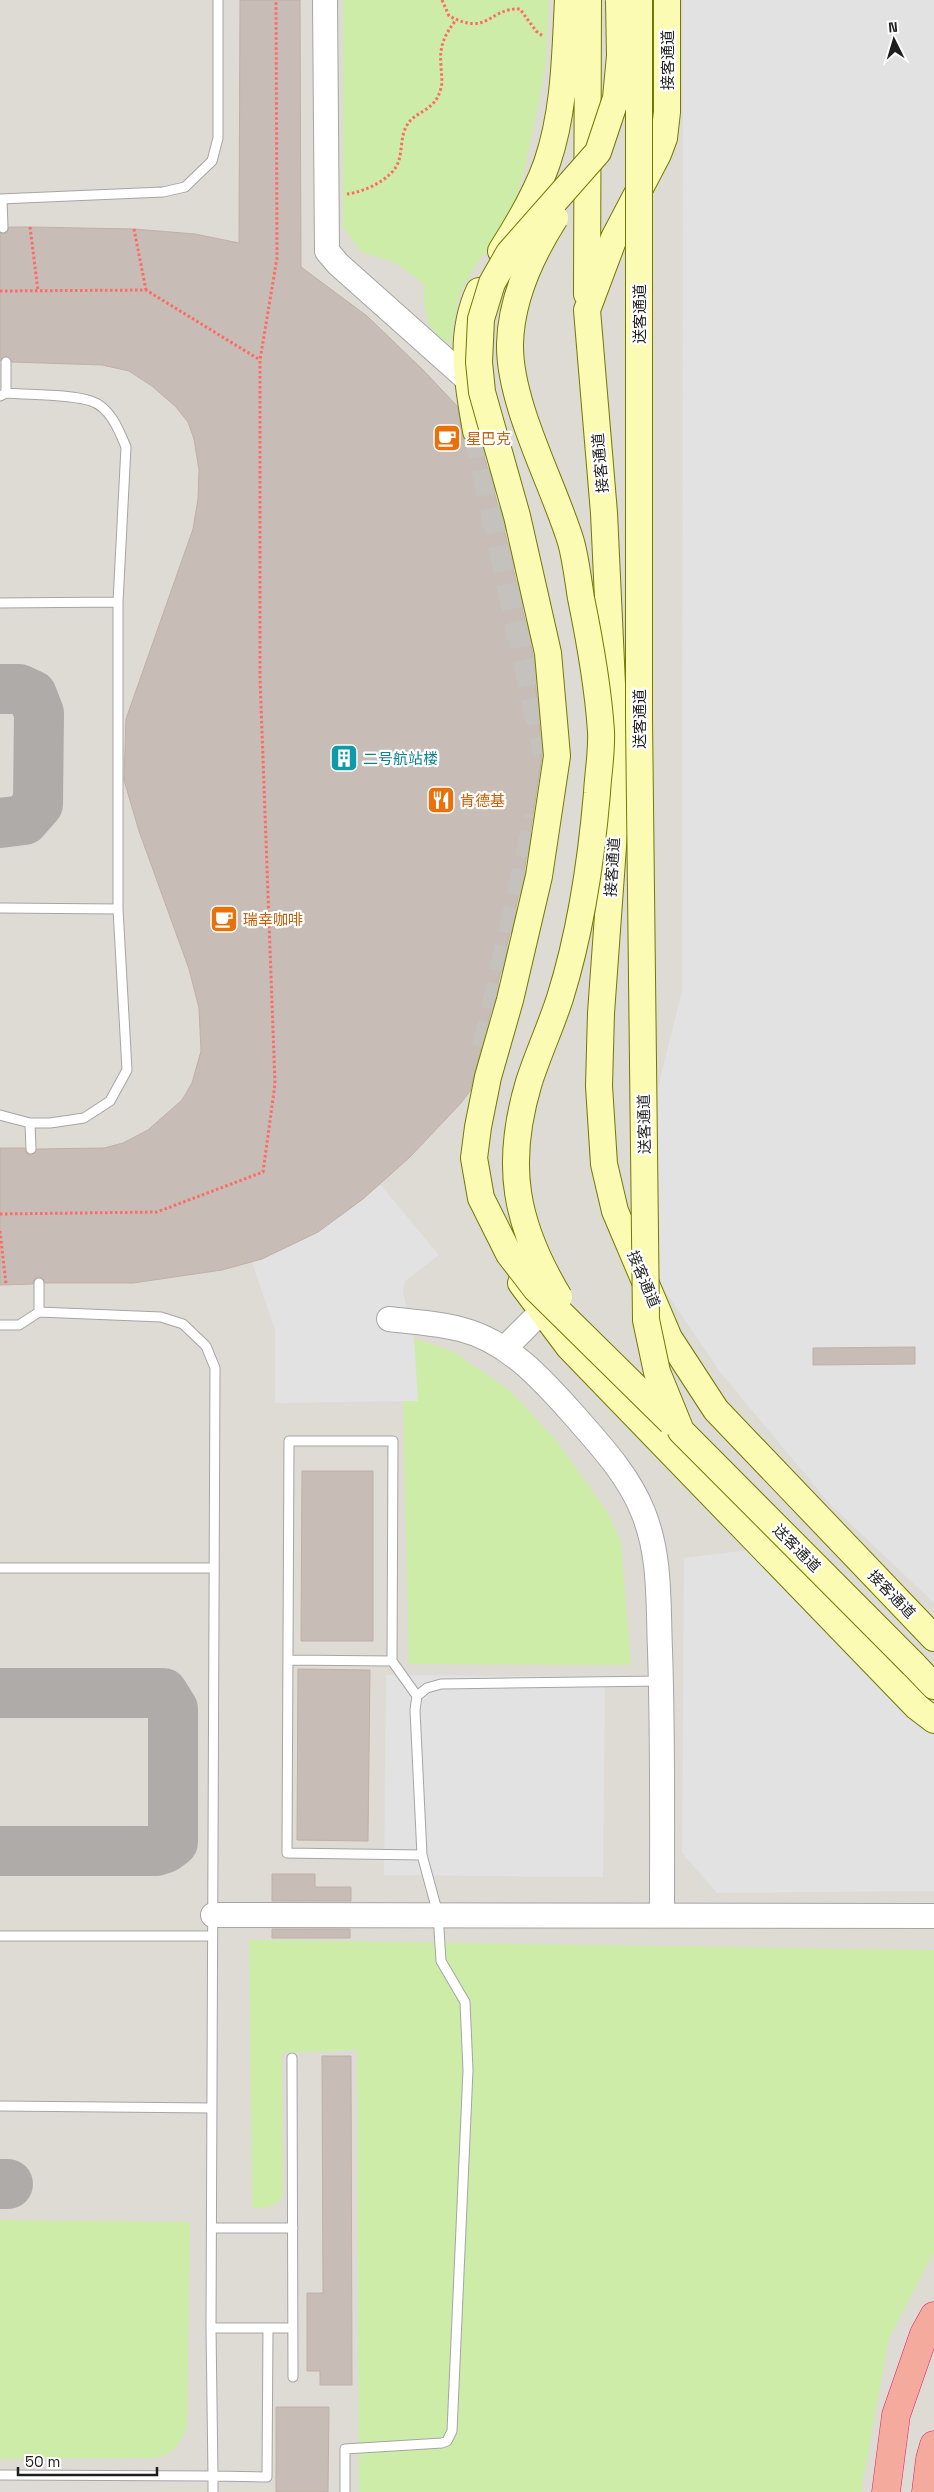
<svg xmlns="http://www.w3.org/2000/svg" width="934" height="2492" font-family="'Space Grotesk','Noto Sans SC',sans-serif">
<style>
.airport{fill:#dedbd5}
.grass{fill:#cdeca7}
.parking{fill:#e2e2e2}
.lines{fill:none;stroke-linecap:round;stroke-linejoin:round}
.taxiway{stroke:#aeaba8;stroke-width:50}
.building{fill:#c7bcb6;stroke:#c1b0a5}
.secondary-tunnel{stroke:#c5c1bc;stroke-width:26;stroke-dasharray:26 13;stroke-linecap:butt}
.service-casing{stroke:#a5a5a5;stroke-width:11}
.tertiary-casing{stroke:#a5a5a5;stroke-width:26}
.secondary-casing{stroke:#737900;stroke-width:28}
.trunk-casing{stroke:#e11c6b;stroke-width:29}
.path{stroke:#ff6b64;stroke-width:3;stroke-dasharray:2.5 2.5;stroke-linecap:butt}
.service{stroke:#fff;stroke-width:9}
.tertiary{stroke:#fff;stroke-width:24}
.secondary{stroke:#fcfbb4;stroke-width:26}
.trunk{stroke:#f4aa9c;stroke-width:28}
.secondary-bridge-casing{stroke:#737900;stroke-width:28;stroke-linecap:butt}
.secondary-bridge{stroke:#fcfbb4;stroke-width:26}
.labels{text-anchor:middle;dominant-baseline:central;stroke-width:4.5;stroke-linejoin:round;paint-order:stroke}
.street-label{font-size:15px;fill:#1e1e1e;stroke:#fff}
.food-label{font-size:15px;fill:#c56008;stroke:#fff;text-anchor:start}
.culture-label{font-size:15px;fill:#0d838f;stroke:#fff;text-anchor:start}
</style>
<rect width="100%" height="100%" fill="#efeae3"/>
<path class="airport" d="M 0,0 L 934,0 L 934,2492 L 0,2492 Z"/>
<path class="grass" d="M 343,0 L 549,0 L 546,65 L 526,164 L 515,202 L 498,242 L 481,257 L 459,294 L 450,344 C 424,328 424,313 424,284 L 396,263 L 362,252 L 343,228 Z
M 414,1338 L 454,1352 L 511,1391 L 559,1444 L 608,1513 L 621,1543 L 631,1665 L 409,1664 L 403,1401 L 418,1400 Z
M 249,1940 L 934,1950 L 934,2252 L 889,2338 L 861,2492 L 359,2492 L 357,2050 L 282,2053 L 283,2196 C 274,2208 266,2208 252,2208 Z
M 0,2220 L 190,2222 L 187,2427 C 178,2446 175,2453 155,2458 L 0,2459 Z"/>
<path class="parking" d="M 683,0 L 934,0 L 934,1603 L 830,1504 L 720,1372 L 659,1282 L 654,1104 L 682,991 Z
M 380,1184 L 439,1255 L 405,1281 L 403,1292 L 414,1338 L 418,1401 L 275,1403 L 275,1330 L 252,1262 L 318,1232 Z
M 748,1550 L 934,1736 L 934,1891 L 717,1893 L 682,1853 L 684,1558 Z
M 386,1675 L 605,1677 L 603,1877 L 384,1875 Z"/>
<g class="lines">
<path class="taxiway" d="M 0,689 L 19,689 L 32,695 L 39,713 L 38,804 L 24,820 L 0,823
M 0,1693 L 163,1693 L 173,1709 L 173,1842 L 165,1848 L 156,1851 L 0,1851
M 0,2184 L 8,2184"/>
</g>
<path class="building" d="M 240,0 L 300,0 L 301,267 L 367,316 L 424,371 L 457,406 L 464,440 L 471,445 L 481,445 L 502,520 L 533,655 L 542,756 L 524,873 L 495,996 L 470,1091 L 461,1103 L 410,1157 L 363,1199 L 318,1232 L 262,1259 L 222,1270 L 133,1283 L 45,1283 L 43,1278 L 39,1277 L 34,1279 L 33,1284 L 0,1285 L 0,1148 L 25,1148 L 26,1153 L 32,1155 L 37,1149 L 104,1148 L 123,1143 L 148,1130 L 182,1100 L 192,1083 L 201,1051 L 199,1008 L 189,969 L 139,831 L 124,780 L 126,719 L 193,529 L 198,499 L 199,470 L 194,439 L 188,422 L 176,407 L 152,386 L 129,371 L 102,365 L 12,362 L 6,356 L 0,361 L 0,233 L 7,233 L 9,227 L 30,227 L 134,229 L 195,234 L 239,243 Z
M 915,1347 L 915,1364 L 813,1365 L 813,1348 Z
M 302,1471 L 373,1471 L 373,1641 L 301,1641 Z
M 298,1669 L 370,1670 L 368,1841 L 297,1840 Z
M 272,1874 L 315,1874 L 315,1887 L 351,1887 L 351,1901 L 272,1901 Z
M 272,1929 L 350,1929 L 350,1938 L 272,1938 Z
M 322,2056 L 351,2056 L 352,2385 L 320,2385 L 320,2371 L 307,2371 L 307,2293 L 323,2293 Z
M 276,2407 L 329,2407 L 328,2492 L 276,2492 Z"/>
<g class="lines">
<path class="secondary-tunnel" d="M 476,431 L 546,753
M 485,1048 L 537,816"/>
<g class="service-casing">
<path id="service" d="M 0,199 L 163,192 L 185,187 L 212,161 L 218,138 L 218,0
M 2,199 L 3,228
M 6,393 L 6,362
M 0,396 L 6,393 C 30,395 69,394 91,401 C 110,407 119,430 126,447 L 118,602 L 118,909 L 127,1070 L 110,1101 L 84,1118 L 50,1123 L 30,1123 L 0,1115
M 0,603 L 118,602
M 0,908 L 118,909
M 30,1123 L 31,1149
M 39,1312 L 39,1283
M 0,1325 L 19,1325 L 39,1312 L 161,1317 L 183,1324 L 206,1346 L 215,1368 L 211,2328 L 213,2476 L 0,2475
M 0,1568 L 214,1568
M 288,1660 L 392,1661
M 417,1696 L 392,1661 L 393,1441 L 289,1441 L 287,1853 L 422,1855
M 0,1936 L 212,1936
M 292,2058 L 293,2377
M 0,2106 L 212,2108
M 212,2228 L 293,2228
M 211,2328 L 293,2328
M 213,2492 L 213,2476 L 267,2477 L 268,2328
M 345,2492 L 345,2449 L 442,2443 L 447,2441 L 452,2431 L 468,2070 L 465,2002 L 441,1961 L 438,1914 L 422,1855 L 415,1710 L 417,1696 L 427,1688 L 441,1684 L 661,1681"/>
</g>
<g class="tertiary-casing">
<path id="tertiary" d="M 325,0 L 327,251 L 338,264 L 467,379
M 389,1319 C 413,1322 437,1323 460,1329 C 508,1341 542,1379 573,1414 C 599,1444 628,1474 643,1512 C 661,1556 658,1603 660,1650 C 663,1738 662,1826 662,1914
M 505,1348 L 541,1312
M 213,1915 L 934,1916"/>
</g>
<g class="secondary-casing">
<path id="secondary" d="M 667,0 L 667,112 L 664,138 L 658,154 L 614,238 L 587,310 L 604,513 L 617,791 L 601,1013 L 599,1086 L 604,1164 L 615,1211 L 669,1338 L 716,1410 L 934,1638
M 501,251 C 519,223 536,194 547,163 C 565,110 565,55 568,0
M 587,294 L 588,0
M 476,431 C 468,384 458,337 479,291
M 521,1283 L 569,1347 L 917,1707 L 934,1720
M 913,1664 L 934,1686"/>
</g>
<g class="trunk-casing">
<path id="trunk" d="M 886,2492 L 896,2415 L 924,2334 L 934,2316
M 926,2492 L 930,2459 L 934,2445"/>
</g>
<path class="path" d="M 442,0 L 449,16 C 490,37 487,8 520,9 L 536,31 L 544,37
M 347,194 C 364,192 394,179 399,160 C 402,150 401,136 406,127 C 414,110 435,113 441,88 C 443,81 441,73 441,65 C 439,46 445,34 456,20
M 30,227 L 38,291
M 134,229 L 146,290
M 0,291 L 146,290 L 260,360
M 0,1214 L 157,1212 L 263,1172 L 275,1084 L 260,677 L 260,360 L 277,258 L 276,0
M 0,1231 L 6,1284"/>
<use href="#service" class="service"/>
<use href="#tertiary" class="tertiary"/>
<use href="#secondary" class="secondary"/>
<use href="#trunk" class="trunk"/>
<g class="secondary-bridge-casing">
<path id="secondary-bridge" d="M 619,0 L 620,56 L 616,98 L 598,152 L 509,253 L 492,283 L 481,319 L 479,362 L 482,392 L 517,516 L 548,653 L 557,756 L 539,876 L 510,1000 L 488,1077 L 478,1127 L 474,1158 L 481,1198 L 509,1254 L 536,1289 L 671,1422
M 639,0 L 639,719 L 646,1320 L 657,1372 L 681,1431 L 913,1664
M 555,218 C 532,254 511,299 510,344 C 509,404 553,483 571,542 C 576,560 578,580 581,598 C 590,642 598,687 601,731 C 602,752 598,773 597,793 C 591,863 581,931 560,998 C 551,1026 538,1054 529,1082 C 504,1165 515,1224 559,1297"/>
</g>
<use href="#secondary-bridge" class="secondary-bridge"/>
</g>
<defs>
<g id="cafe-square" transform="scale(1.4375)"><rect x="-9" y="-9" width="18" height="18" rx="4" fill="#e8710a" stroke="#fff"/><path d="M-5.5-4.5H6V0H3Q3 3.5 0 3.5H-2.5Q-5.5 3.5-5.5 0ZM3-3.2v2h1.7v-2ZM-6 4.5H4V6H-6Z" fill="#fff"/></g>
<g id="building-square" transform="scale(1.4375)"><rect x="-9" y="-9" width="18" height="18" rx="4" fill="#0f9aa8" stroke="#fff"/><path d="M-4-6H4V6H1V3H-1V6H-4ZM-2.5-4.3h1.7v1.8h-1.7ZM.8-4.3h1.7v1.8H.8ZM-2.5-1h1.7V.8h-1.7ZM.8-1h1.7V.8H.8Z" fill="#fff"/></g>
<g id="restaurant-square" transform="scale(1.4375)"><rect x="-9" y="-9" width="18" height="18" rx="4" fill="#e8710a" stroke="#fff"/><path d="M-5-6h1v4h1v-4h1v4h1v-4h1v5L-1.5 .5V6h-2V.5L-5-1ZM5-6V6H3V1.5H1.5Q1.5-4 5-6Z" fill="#fff"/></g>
</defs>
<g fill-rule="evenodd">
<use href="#cafe-square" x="447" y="438"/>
<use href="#building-square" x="344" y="758"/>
<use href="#restaurant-square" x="441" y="800"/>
<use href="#cafe-square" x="224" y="919"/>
</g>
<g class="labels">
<g class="street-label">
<text transform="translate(667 60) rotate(-90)">接客通道</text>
<text transform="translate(639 314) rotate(-90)">送客通道</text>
<text transform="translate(600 463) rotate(-95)">接客通道</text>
<text transform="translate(639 719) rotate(-90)">送客通道</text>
<text transform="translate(612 867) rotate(-86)">接客通道</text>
<text transform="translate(644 1124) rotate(-91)">送客通道</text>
<text transform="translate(644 1279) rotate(67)">接客通道</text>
<text transform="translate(797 1548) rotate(45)">送客通道</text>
<text transform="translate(892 1594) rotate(46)">接客通道</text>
</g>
<g class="food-label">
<text x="466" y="438">星巴克</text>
<text x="460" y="800">肯德基</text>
<text x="243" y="919">瑞幸咖啡</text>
</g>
<g class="culture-label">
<text x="363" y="758">二号航站楼</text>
</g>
</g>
<g transform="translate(894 40) rotate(355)" stroke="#ffffff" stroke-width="4" paint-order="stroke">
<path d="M0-4L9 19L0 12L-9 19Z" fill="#1e1e1e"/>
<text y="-8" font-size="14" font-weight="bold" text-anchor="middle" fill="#1e1e1e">N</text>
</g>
<path d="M18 2467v8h139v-8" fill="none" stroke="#1e1e1e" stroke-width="2.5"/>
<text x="25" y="2467" font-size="15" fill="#1e1e1e" stroke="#ffffff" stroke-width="4" paint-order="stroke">50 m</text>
</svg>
